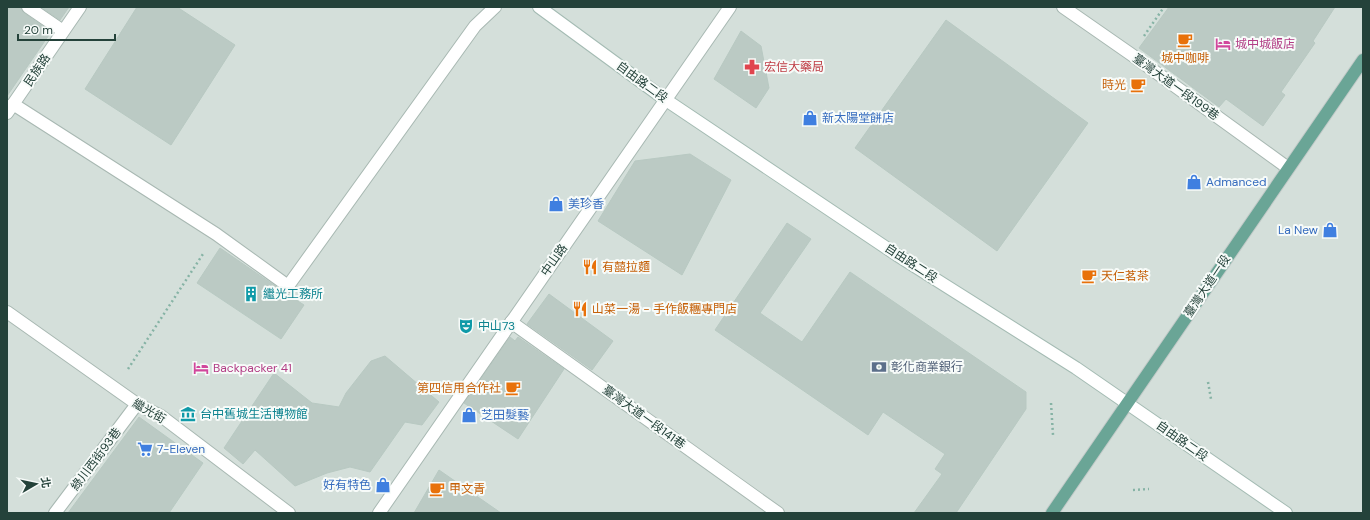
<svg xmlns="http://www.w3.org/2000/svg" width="1370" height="520" font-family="'DM Sans','Noto Sans TC',sans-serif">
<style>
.built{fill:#d4dfda}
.building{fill:#bbcac4;stroke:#b8c9c2}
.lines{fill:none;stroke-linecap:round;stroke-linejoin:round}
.service-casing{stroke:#a8b8b2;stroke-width:14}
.pedestrian-casing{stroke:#a8b8b2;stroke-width:14}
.minor-casing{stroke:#a8b8b2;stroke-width:14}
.secondary-casing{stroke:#a4bbb3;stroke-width:14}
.primary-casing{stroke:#c2cac8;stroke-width:14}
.path{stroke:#86b3a5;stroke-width:2.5;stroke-dasharray:2 3;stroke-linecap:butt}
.service{stroke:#fff;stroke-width:12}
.pedestrian{stroke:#fff;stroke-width:12}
.minor{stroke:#fff;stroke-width:12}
.secondary{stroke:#fff;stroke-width:12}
.primary{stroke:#6aa596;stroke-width:12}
.labels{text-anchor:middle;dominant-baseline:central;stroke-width:4;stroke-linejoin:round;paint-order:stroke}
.hotel-label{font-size:12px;fill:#b23c85;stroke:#f7fbf9;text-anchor:start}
.food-label{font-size:12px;fill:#c56008;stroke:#f7fbf9;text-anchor:start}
.health-label{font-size:12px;fill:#be3a42;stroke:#f7fbf9;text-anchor:start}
.street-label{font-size:12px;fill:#24423a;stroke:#f7fbf9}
.shop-label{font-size:12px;fill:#366cbe;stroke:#f7fbf9;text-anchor:start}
.culture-label{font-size:12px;fill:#0d838f;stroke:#f7fbf9;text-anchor:start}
.service-label{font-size:12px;fill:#4e5e75;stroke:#f7fbf9;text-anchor:start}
</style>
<rect width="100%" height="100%" fill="#e6efeb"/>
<path class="built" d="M 7,7 L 1363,7 L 1363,513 L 7,513 Z"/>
<path class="building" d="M 7,7 L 21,7 L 24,13 L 51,32 L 7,96 Z
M 41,7 L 69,7 L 60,20 Z
M 137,7 L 177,7 L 235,45 L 171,145 L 85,89 Z
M 1169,7 L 1335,7 L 1313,41 L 1315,43 L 1281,92 L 1285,95 L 1263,126 L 1226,99 L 1219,107 L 1139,48 Z
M 946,20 L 1088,123 L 997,251 L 855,148 Z
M 741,31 L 761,46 L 769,88 L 756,108 L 714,79 Z
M 690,154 L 731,180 L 682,275 L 598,221 L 635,161 Z
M 787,223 L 811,239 L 760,313 L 802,342 L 850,272 L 1026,392 L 1026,409 L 956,513 L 914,513 L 942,474 L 935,469 L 945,454 L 883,412 L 868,435 L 715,330 Z
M 220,248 L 284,292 L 304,305 L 281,339 L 197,283 Z
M 549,294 L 613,341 L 592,370 L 527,324 Z
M 510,337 L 515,341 L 518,337 L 564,369 L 518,439 L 464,403 Z
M 385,356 L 439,402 L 422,425 L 405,422 L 370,472 L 350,467 L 327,473 L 295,486 L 255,450 L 243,464 L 224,448 L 274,373 L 312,403 L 339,407 L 346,393 L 371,361 Z
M 139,417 L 203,463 L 169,513 L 68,513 Z
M 439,470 L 501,513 L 414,513 Z"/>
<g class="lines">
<g class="service-casing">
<path id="service" d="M 28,7 L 63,31
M 1063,7 L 1132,55 L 1288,168
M 13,104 L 216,234 L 288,286 L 475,26 L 495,7
M 7,312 L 137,404 L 161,416 L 289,513
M 511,322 L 778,513"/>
</g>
<g class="pedestrian-casing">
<path id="pedestrian" d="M 55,513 L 137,404"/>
</g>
<g class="minor-casing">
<path id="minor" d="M 7,113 L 80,7
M 379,513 L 730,7"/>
</g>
<g class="secondary-casing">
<path id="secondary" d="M 539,7 L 666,100 L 897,255 L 1076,368 L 1286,513"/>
</g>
<g class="primary-casing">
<path id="primary" d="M 1052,513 L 1363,60"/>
</g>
<path class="path" d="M 1144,36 L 1164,7
M 128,369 L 203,254
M 1208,382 L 1211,399
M 1051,403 L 1053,435
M 1133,490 L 1149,489"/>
<use href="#service" class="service"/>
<use href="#pedestrian" class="pedestrian"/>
<use href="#minor" class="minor"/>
<use href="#secondary" class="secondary"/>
<use href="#primary" class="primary"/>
</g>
<defs>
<g id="cafe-bare" transform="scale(1.2)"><path d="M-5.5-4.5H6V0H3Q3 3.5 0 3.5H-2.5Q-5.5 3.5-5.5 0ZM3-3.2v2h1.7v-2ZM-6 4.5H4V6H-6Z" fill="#e8710a" stroke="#f7fbf9" stroke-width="2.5" paint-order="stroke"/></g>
<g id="hotel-bare" transform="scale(1.2)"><path d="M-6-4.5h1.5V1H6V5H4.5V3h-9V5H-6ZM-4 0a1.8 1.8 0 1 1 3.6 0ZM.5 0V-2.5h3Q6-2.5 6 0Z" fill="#d1479c" stroke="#f7fbf9" stroke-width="2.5" paint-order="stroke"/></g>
<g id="pharmacy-bare" transform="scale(1.2)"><path d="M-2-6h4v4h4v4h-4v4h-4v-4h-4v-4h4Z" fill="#e0444e" stroke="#f7fbf9" stroke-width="2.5" paint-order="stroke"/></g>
<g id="shop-bare" transform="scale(1.2)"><path d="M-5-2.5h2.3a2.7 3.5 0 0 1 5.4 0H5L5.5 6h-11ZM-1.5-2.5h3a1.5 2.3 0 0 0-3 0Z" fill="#3f7fe0" stroke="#f7fbf9" stroke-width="2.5" paint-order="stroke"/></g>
<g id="restaurant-bare" transform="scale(1.2)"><path d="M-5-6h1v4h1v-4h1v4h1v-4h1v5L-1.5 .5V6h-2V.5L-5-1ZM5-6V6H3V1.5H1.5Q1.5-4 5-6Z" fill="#e8710a" stroke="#f7fbf9" stroke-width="2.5" paint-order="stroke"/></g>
<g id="building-bare" transform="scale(1.2)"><path d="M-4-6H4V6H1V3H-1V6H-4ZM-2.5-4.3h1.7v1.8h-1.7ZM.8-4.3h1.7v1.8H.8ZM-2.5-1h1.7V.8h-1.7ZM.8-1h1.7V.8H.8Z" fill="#0f9aa8" stroke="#f7fbf9" stroke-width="2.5" paint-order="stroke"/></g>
<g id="theatre-bare" transform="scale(1.2)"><path d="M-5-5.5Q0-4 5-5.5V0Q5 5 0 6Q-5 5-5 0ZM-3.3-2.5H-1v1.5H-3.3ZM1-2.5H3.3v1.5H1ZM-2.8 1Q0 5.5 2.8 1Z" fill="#0f9aa8" stroke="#f7fbf9" stroke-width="2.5" paint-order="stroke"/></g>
<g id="bank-bare" transform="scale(1.2)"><path d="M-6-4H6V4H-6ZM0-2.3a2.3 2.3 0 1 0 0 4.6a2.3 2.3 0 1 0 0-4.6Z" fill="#5c6f8a" stroke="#f7fbf9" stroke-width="2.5" paint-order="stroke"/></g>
<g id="museum-bare" transform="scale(1.2)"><path d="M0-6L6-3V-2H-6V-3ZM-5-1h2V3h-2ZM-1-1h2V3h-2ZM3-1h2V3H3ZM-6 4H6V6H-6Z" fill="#0f9aa8" stroke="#f7fbf9" stroke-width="2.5" paint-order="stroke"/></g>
<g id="supermarket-bare" transform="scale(1.2)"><path d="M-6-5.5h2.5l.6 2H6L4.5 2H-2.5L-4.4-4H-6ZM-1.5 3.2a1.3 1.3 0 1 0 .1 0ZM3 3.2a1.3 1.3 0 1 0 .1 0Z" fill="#3f7fe0" stroke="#f7fbf9" stroke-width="2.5" paint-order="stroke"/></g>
</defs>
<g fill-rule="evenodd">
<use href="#cafe-bare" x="1185" y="40"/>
<use href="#hotel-bare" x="1223" y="44"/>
<use href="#pharmacy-bare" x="752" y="67"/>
<use href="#cafe-bare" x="1138" y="85"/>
<use href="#shop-bare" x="810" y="118"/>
<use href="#shop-bare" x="1194" y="182"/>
<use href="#shop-bare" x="556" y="204"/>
<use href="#shop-bare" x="1330" y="230"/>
<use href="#restaurant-bare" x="590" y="267"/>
<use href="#cafe-bare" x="1089" y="276"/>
<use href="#building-bare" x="251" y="294"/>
<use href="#restaurant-bare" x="580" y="309"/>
<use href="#theatre-bare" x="466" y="326"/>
<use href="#bank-bare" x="879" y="367"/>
<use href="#hotel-bare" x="201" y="368"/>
<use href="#cafe-bare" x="513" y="388"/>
<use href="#museum-bare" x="188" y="414"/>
<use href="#shop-bare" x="469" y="415"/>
<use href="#supermarket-bare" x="145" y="449"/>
<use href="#shop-bare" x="383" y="485"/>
<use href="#cafe-bare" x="437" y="489"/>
</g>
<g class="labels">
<g class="hotel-label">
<text x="1235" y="44">城中城飯店</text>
<text x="213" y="368">Backpacker 41</text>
</g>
<g class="food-label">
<text x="1185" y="58" text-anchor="middle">城中咖啡</text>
<text x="1126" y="85" text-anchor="end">時光</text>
<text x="602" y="267">有囍拉麵</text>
<text x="1101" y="276">天仁茗茶</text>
<text x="592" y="309">山菜一湯 - 手作飯糰專門店</text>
<text x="501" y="388" text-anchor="end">第四信用合作社</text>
<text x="449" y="489">甲文青</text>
</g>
<g class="health-label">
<text x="764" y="67">宏信大藥局</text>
</g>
<g class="street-label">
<text transform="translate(37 70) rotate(-56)">民族路</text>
<text transform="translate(642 82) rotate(36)">自由路二段</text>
<text transform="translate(1176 87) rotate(36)">臺灣大道一段199巷</text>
<text transform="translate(554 260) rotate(-55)">中山路</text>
<text transform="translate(911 263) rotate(33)">自由路二段</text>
<text transform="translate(1207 286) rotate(-56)">臺灣大道一段</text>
<text transform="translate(149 411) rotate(30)">繼光街</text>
<text transform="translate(644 417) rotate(36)">臺灣大道一段141巷</text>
<text transform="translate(1182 441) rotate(35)">自由路二段</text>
<text transform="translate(96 459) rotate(-53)">綠川西街93巷</text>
</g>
<g class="shop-label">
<text x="822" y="118">新太陽堂餅店</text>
<text x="1206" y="182">Admanced</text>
<text x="568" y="204">美珍香</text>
<text x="1318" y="230" text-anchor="end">La New</text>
<text x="481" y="415">芝田髮藝</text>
<text x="157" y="449">7-Eleven</text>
<text x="371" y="485" text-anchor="end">好有特色</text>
</g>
<g class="culture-label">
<text x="263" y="294">繼光工務所</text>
<text x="478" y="326">中山73</text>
<text x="200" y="414">台中舊城生活博物館</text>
</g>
<g class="service-label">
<text x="891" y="367">彰化商業銀行</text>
</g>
</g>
<rect width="1370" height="520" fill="none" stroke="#24423a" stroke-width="16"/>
<g transform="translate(36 484) rotate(81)" stroke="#f7fbf9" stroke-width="3" paint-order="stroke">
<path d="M0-3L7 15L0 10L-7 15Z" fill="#24423a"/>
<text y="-6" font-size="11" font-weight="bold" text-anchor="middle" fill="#24423a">北</text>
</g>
<path d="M18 34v6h97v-6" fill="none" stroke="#24423a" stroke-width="2"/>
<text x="24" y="34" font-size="12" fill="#24423a" stroke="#f7fbf9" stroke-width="3" paint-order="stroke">20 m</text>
</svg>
